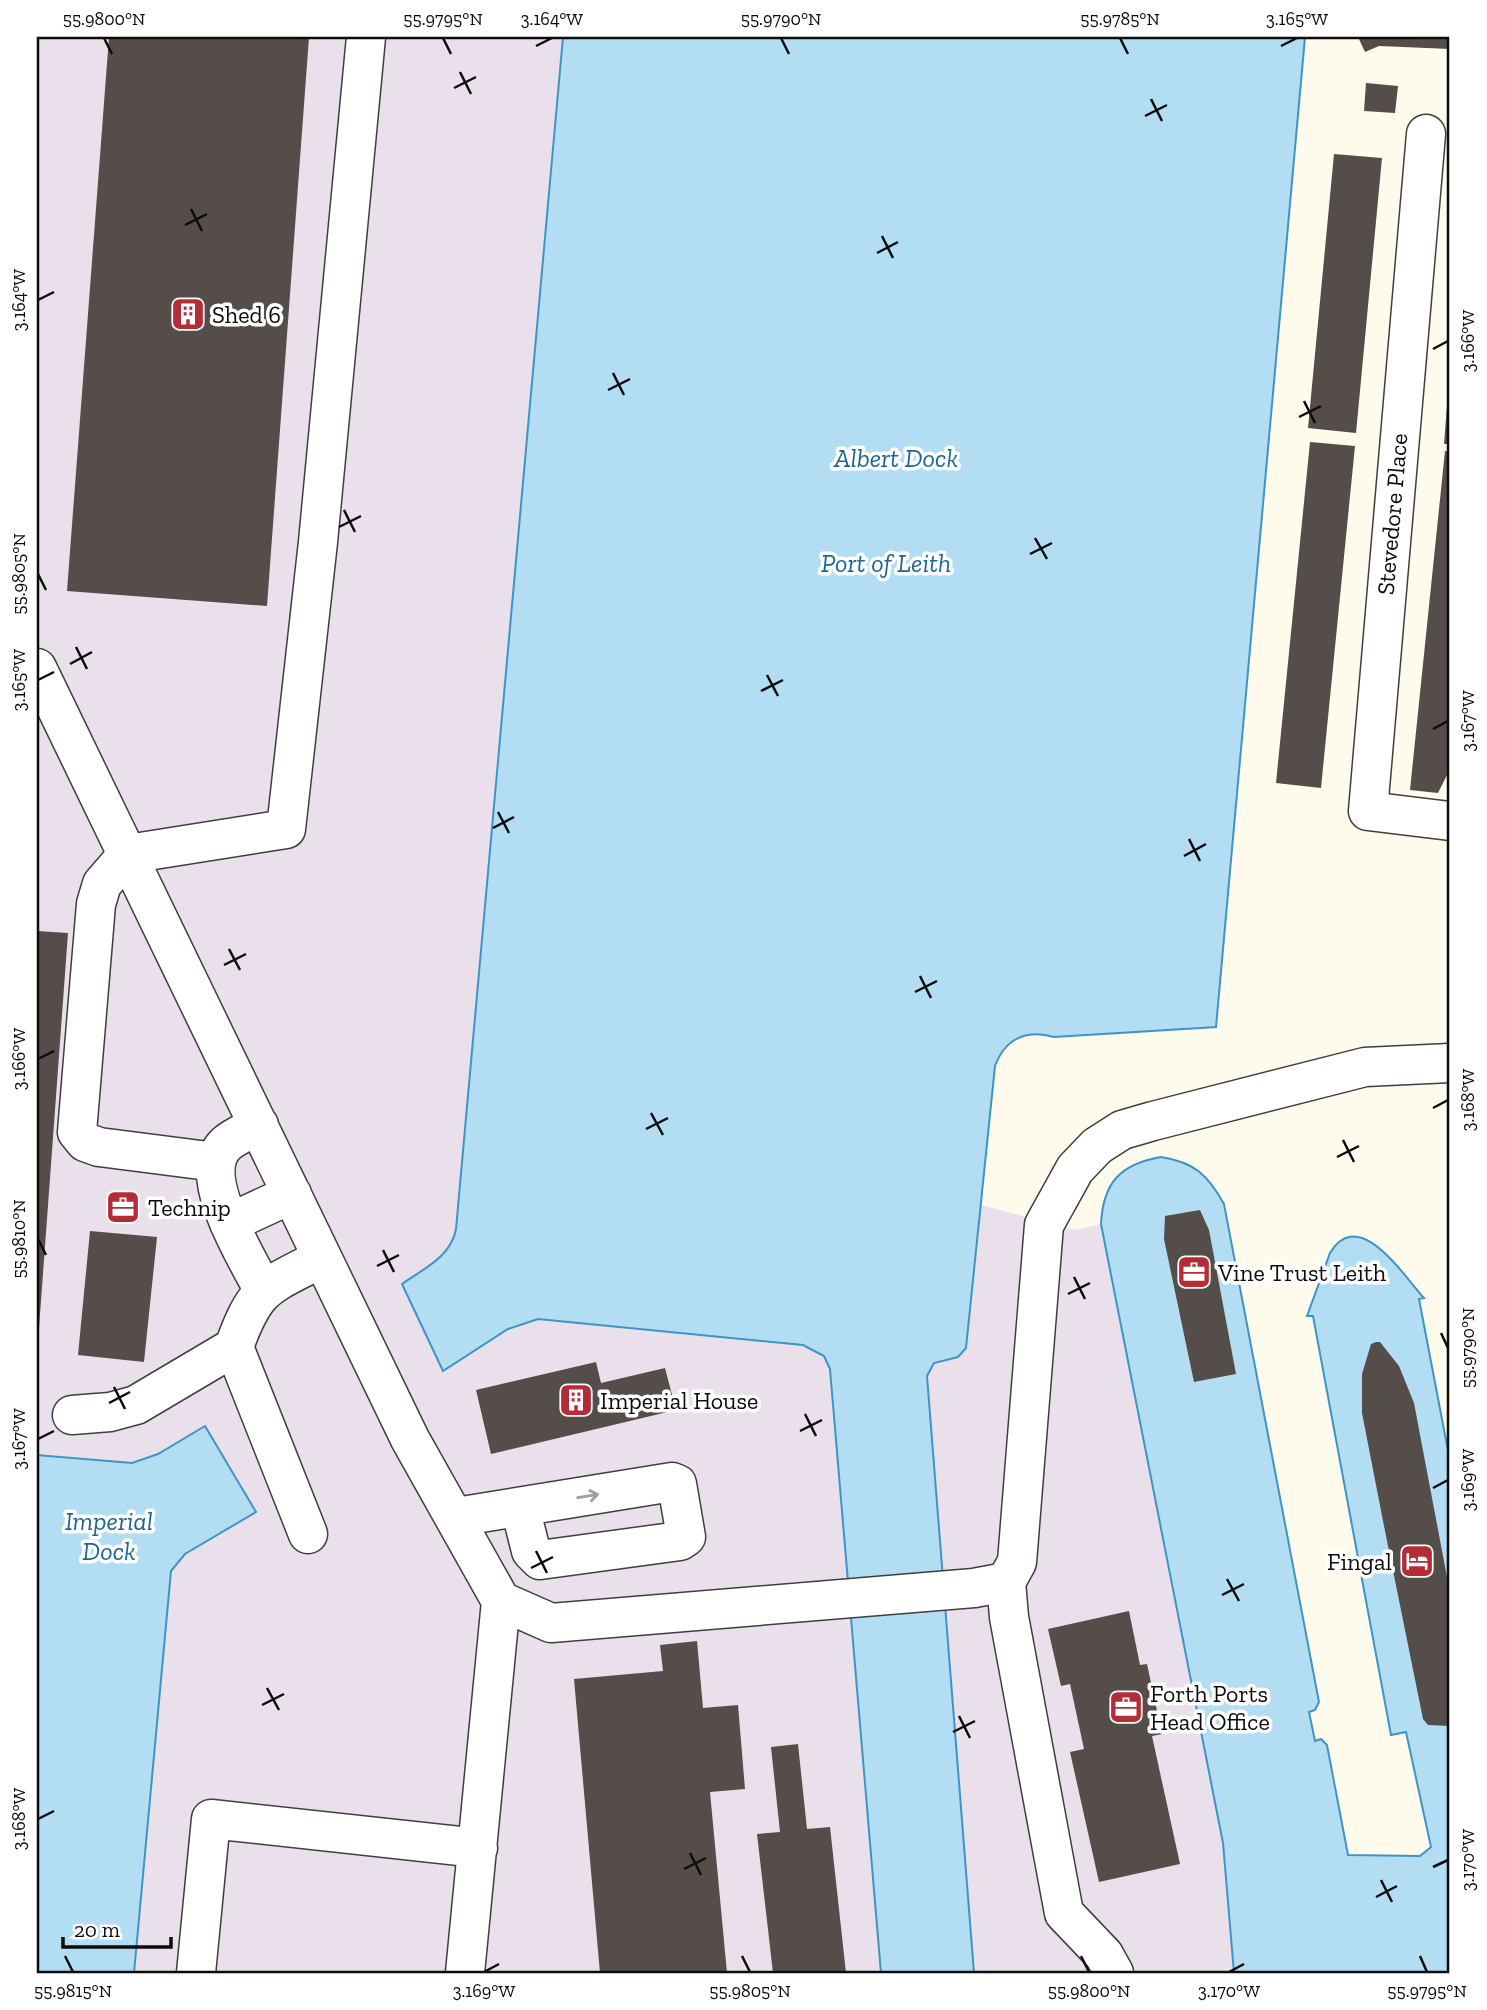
<svg xmlns="http://www.w3.org/2000/svg" width="1487" height="2010" font-family="'Zilla Slab',serif">
<style>
.industrial{fill:#e9e0eb}
.water{fill:#b3ddf3;stroke:#3e94c6;stroke-width:2}
.building{fill:#544d49}
.lines{fill:none;stroke-linecap:round;stroke-linejoin:round}
.minor-casing{stroke:#3f3f3f;stroke-width:41}
.minor{stroke:#fff;stroke-width:38}
.oneway{stroke:#9e9e9e}
.ticks{fill:none;stroke:#0c0c0c;stroke-width:2.5}
.labels{text-anchor:middle;dominant-baseline:central;stroke-width:7;stroke-linejoin:round;paint-order:stroke}
.poi-label{font-size:24px;fill:#0c0c0c;stroke:#fff;text-anchor:start}
.street-label{font-size:24px;fill:#0c0c0c;stroke:#fff}
.water-label{font-size:26px;font-style:italic;fill:#1c6597;stroke:#fff}
.neatline{fill:none;stroke:#0c0c0c;stroke-width:2.5}
.ticks-label{font-size:18px;text-anchor:middle;fill:#0c0c0c}
</style>
<rect width="100%" height="100%" fill="#fefaec"/>
<path class="industrial" d="M 37,37 L 563,37 L 456,1229 L 454,1241 L 447,1252 L 402,1285 L 443,1371 L 508,1329 L 538,1319 L 803,1345 L 824,1356 L 830,1368 L 881,1973 L 134,1973 L 171,1571 L 177,1561 L 194,1548 L 205,1426 L 158,1454 L 132,1463 L 37,1455 Z
M 981,1205 L 1075,1230 L 1101,1224 L 1223,1843 L 1234,1973 L 974,1973 L 927,1376 L 934,1363 L 953,1359 L 967,1340 Z"/>
<path class="water" d="M 563,37 L 1305,37 L 1216,1027 L 1054,1037 C 1026,1029 1005,1039 995,1066 L 966,1348 L 958,1357 L 934,1363 L 927,1376 L 974,1973 L 881,1973 L 830,1369 L 824,1356 L 803,1345 L 538,1319 L 508,1329 L 443,1371 L 402,1284 C 423,1269 451,1257 456,1229 Z
M 1161,1157 C 1194,1162 1208,1175 1224,1204 L 1319,1702 L 1315,1710 L 1309,1712 L 1315,1741 L 1321,1739 L 1327,1745 L 1348,1855 L 1420,1856 L 1431,1847 L 1406,1732 L 1391,1735 L 1313,1316 L 1307,1316 L 1330,1253 C 1359,1205 1403,1275 1424,1298 L 1419,1299 L 1450,1461 L 1450,1973 L 1234,1973 L 1223,1843 L 1101,1224 C 1103,1183 1120,1164 1161,1157 Z
M 205,1426 L 256,1512 L 185,1554 L 171,1571 L 134,1973 L 37,1973 L 37,1455 L 132,1463 L 158,1454 Z"/>
<path class="building" d="M 109,37 L 309,37 L 267,606 L 67,591 Z
M 1358,37 L 1450,37 L 1450,49 L 1379,46 L 1365,52 Z
M 1366,83 L 1398,86 L 1395,113 L 1364,111 Z
M 1334,154 L 1382,158 L 1356,433 L 1308,428 Z
M 1448,393 L 1450,393 L 1450,444 L 1444,444 Z
M 1310,442 L 1355,446 L 1321,788 L 1276,783 Z
M 1445,451 L 1450,451 L 1450,769 L 1438,793 L 1410,790 Z
M 37,931 L 68,933 L 39,1328 L 37,1328 Z
M 1200,1210 L 1209,1230 L 1236,1374 L 1194,1382 L 1164,1239 L 1165,1216 Z
M 90,1231 L 157,1237 L 144,1362 L 78,1355 Z
M 1376,1342 L 1380,1342 L 1399,1366 L 1414,1403 L 1450,1593 L 1450,1726 L 1428,1725 L 1423,1719 L 1384,1526 L 1362,1413 L 1362,1374 L 1371,1344 Z
M 596,1362 L 601,1383 L 665,1368 L 676,1410 L 491,1454 L 476,1390 Z
M 1129,1611 L 1140,1665 L 1147,1664 L 1162,1734 L 1152,1736 L 1180,1864 L 1099,1882 L 1070,1752 L 1084,1749 L 1070,1684 L 1061,1686 L 1048,1629 Z
M 697,1641 L 703,1708 L 738,1705 L 745,1789 L 710,1792 L 727,1973 L 600,1973 L 574,1679 L 663,1671 L 660,1645 Z
M 798,1744 L 807,1829 L 830,1827 L 846,1973 L 773,1973 L 757,1834 L 780,1832 L 771,1747 Z"/>
<g class="lines">
<g class="minor-casing">
<path id="minor" d="M 1426,134 L 1368,811 L 1450,821
M 37,668 L 410,1439 L 501,1601 L 465,1973
M 259,1125 C 248,1131 235,1136 226,1144 C 194,1174 247,1259 263,1289
M 216,1162 L 99,1147 L 85,1142 L 77,1132 L 96,904 L 102,884 L 128,854 L 286,829 L 318,542 L 366,37
M 229,1223 L 292,1194
M 72,1415 L 110,1412 L 136,1405 L 234,1347
M 456,1517 L 672,1482 L 677,1484 L 686,1537 L 680,1541 L 540,1560 L 531,1551 L 520,1507
M 308,1534 L 234,1347 C 256,1285 267,1287 322,1258
M 1006,1582 L 1009,1617 L 1064,1913 L 1104,1955 L 1114,1973
M 501,1601 L 551,1623 L 974,1588 L 1006,1582 L 1017,1562 L 1044,1225 L 1075,1169 L 1097,1146 L 1122,1130 L 1153,1121 L 1365,1067 L 1450,1063
M 196,1973 L 211,1819 L 478,1848"/>
</g>
<use href="#minor" class="minor"/>
</g>
<defs><path id="oneway-shaft" d="M-6 0H5M1.5-3L5.5 0L1.5 3" fill="none" stroke-width="1.6" stroke-linecap="round" stroke-linejoin="round" transform="scale(1.75)"/></defs>
<use class="oneway" href="#oneway-shaft" transform="translate(588 1496) rotate(-9)"/>
<path class="ticks" d="M 104,38 L 112,54M 443,38 L 451,54M 781,38 L 789,54M 1120,38 L 1128,54M 536,46 L 552,38M 1281,46 L 1297,38M 460,72 L 471,94M 454,88 L 476,77M 1151,99 L 1162,121M 1145,116 L 1167,105M 191,209 L 202,231M 185,225 L 207,214M 882,236 L 893,258M 877,253 L 898,242M 38,300 L 54,292M 1433,349 L 1448,341M 613,373 L 624,395M 608,390 L 630,379M 1304,401 L 1315,423M 1299,417 L 1321,406M 344,510 L 355,532M 339,527 L 361,516M 1035,538 L 1047,559M 1030,554 L 1052,543M 38,574 L 46,590M 76,647 L 87,669M 70,664 L 92,652M 767,675 L 778,696M 38,680 L 54,672M 761,691 L 783,680M 1433,729 L 1448,721M 498,812 L 509,833M 493,828 L 514,817M 1189,839 L 1200,861M 1184,856 L 1206,844M 229,949 L 240,970M 224,965 L 246,954M 920,976 L 931,998M 915,992 L 937,981M 38,1059 L 54,1051M 1433,1108 L 1448,1100M 651,1113 L 663,1135M 646,1129 L 668,1118M 1343,1140 L 1354,1162M 1337,1157 L 1359,1146M 38,1239 L 46,1255M 383,1250 L 394,1272M 377,1266 L 399,1255M 1074,1277 L 1085,1299M 1068,1294 L 1090,1283M 1441,1333 L 1448,1348M 114,1387 L 125,1409M 109,1403 L 130,1392M 805,1414 L 816,1436M 800,1431 L 822,1420M 38,1439 L 54,1431M 1433,1488 L 1448,1480M 536,1551 L 547,1573M 531,1568 L 553,1557M 1227,1579 L 1239,1601M 1222,1595 L 1244,1584M 267,1688 L 279,1710M 262,1705 L 284,1694M 959,1716 L 970,1738M 953,1732 L 975,1721M 38,1819 L 54,1811M 690,1853 L 701,1875M 1433,1867 L 1448,1860M 684,1869 L 706,1858M 1381,1880 L 1392,1902M 1376,1897 L 1397,1886M 65,1956 L 73,1972M 742,1956 L 750,1972M 1081,1956 L 1089,1972M 1420,1956 L 1427,1972M 484,1972 L 499,1964M 1229,1972 L 1244,1964"/>
<defs>
<g id="building-square" transform="scale(1.75)"><rect x="-9" y="-9" width="18" height="18" rx="4" fill="#b42c36" stroke="#fff"/><path d="M-4-6H4V6H1V3H-1V6H-4ZM-2.5-4.3h1.7v1.8h-1.7ZM.8-4.3h1.7v1.8H.8ZM-2.5-1h1.7V.8h-1.7ZM.8-1h1.7V.8H.8Z" fill="#fff"/></g>
<g id="office-square" transform="scale(1.75)"><rect x="-9" y="-9" width="18" height="18" rx="4" fill="#b42c36" stroke="#fff"/><path d="M-6-3h4V-5.5h4V-3h4V5H-6ZM-1-4.5V-3h2v-1.5ZM-6 0V1H6V0Z" fill="#fff"/></g>
<g id="hotel-square" transform="scale(1.75)"><rect x="-9" y="-9" width="18" height="18" rx="4" fill="#b42c36" stroke="#fff"/><path d="M-6-4.5h1.5V1H6V5H4.5V3h-9V5H-6ZM-4 0a1.8 1.8 0 1 1 3.6 0ZM.5 0V-2.5h3Q6-2.5 6 0Z" fill="#fff"/></g>
</defs>
<g fill-rule="evenodd">
<use href="#building-square" x="188" y="314"/>
<use href="#office-square" x="123" y="1207"/>
<use href="#office-square" x="1194" y="1272"/>
<use href="#building-square" x="576" y="1400"/>
<use href="#hotel-square" x="1417" y="1561"/>
<use href="#office-square" x="1126" y="1707"/>
</g>
<g class="labels">
<g class="poi-label">
<text x="212" y="314">Shed 6</text>
<text x="148" y="1207">Technip</text>
<text x="1218" y="1272">Vine Trust Leith</text>
<text x="600" y="1400">Imperial House</text>
<text x="1392" y="1561" text-anchor="end">Fingal</text>
<text x="1150" y="1693">Forth Ports<tspan x="1150" dy="28">Head Office</tspan></text>
</g>
<g class="street-label">
<text transform="translate(1392 514) rotate(-85)">Stevedore Place</text>
</g>
<g class="water-label">
<text x="896" y="458">Albert Dock</text>
<text x="886" y="563">Port of Leith</text>
<text x="109" y="1521">Imperial<tspan x="109" dy="30">Dock</tspan></text>
</g>
</g>
<rect width="1487" height="2010" fill="none" stroke="#ffffff" stroke-width="77"/>
<path d="M63 1937v10h108v-10" fill="none" stroke="#0c0c0c" stroke-width="3.5"/>
<text x="74" y="1937" font-size="21" fill="#0c0c0c" stroke="#ffffff" stroke-width="5" paint-order="stroke">20 m</text>
<rect x="38" y="38" width="1410" height="1934" class="neatline"/>
<g class="ticks-label">
<text x="104" y="25">55.9800°N</text>
<text x="443" y="25">55.9795°N</text>
<text x="552" y="25">3.164°W</text>
<text x="781" y="25">55.9790°N</text>
<text x="1120" y="25">55.9785°N</text>
<text x="1297" y="25">3.165°W</text>
<text transform="translate(19 300) rotate(-90)" y="6">3.164°W</text>
<text transform="translate(1468 341) rotate(-90)" y="6">3.166°W</text>
<text transform="translate(19 574) rotate(-90)" y="6">55.9805°N</text>
<text transform="translate(19 680) rotate(-90)" y="6">3.165°W</text>
<text transform="translate(1468 721) rotate(-90)" y="6">3.167°W</text>
<text transform="translate(19 1059) rotate(-90)" y="6">3.166°W</text>
<text transform="translate(1468 1100) rotate(-90)" y="6">3.168°W</text>
<text transform="translate(19 1239) rotate(-90)" y="6">55.9810°N</text>
<text transform="translate(1468 1348) rotate(-90)" y="6">55.9790°N</text>
<text transform="translate(19 1439) rotate(-90)" y="6">3.167°W</text>
<text transform="translate(1468 1480) rotate(-90)" y="6">3.169°W</text>
<text transform="translate(19 1819) rotate(-90)" y="6">3.168°W</text>
<text transform="translate(1468 1860) rotate(-90)" y="6">3.170°W</text>
<text x="73" y="1997">55.9815°N</text>
<text x="484" y="1997">3.169°W</text>
<text x="750" y="1997">55.9805°N</text>
<text x="1089" y="1997">55.9800°N</text>
<text x="1229" y="1997">3.170°W</text>
<text x="1427" y="1997">55.9795°N</text>
</g>
</svg>
